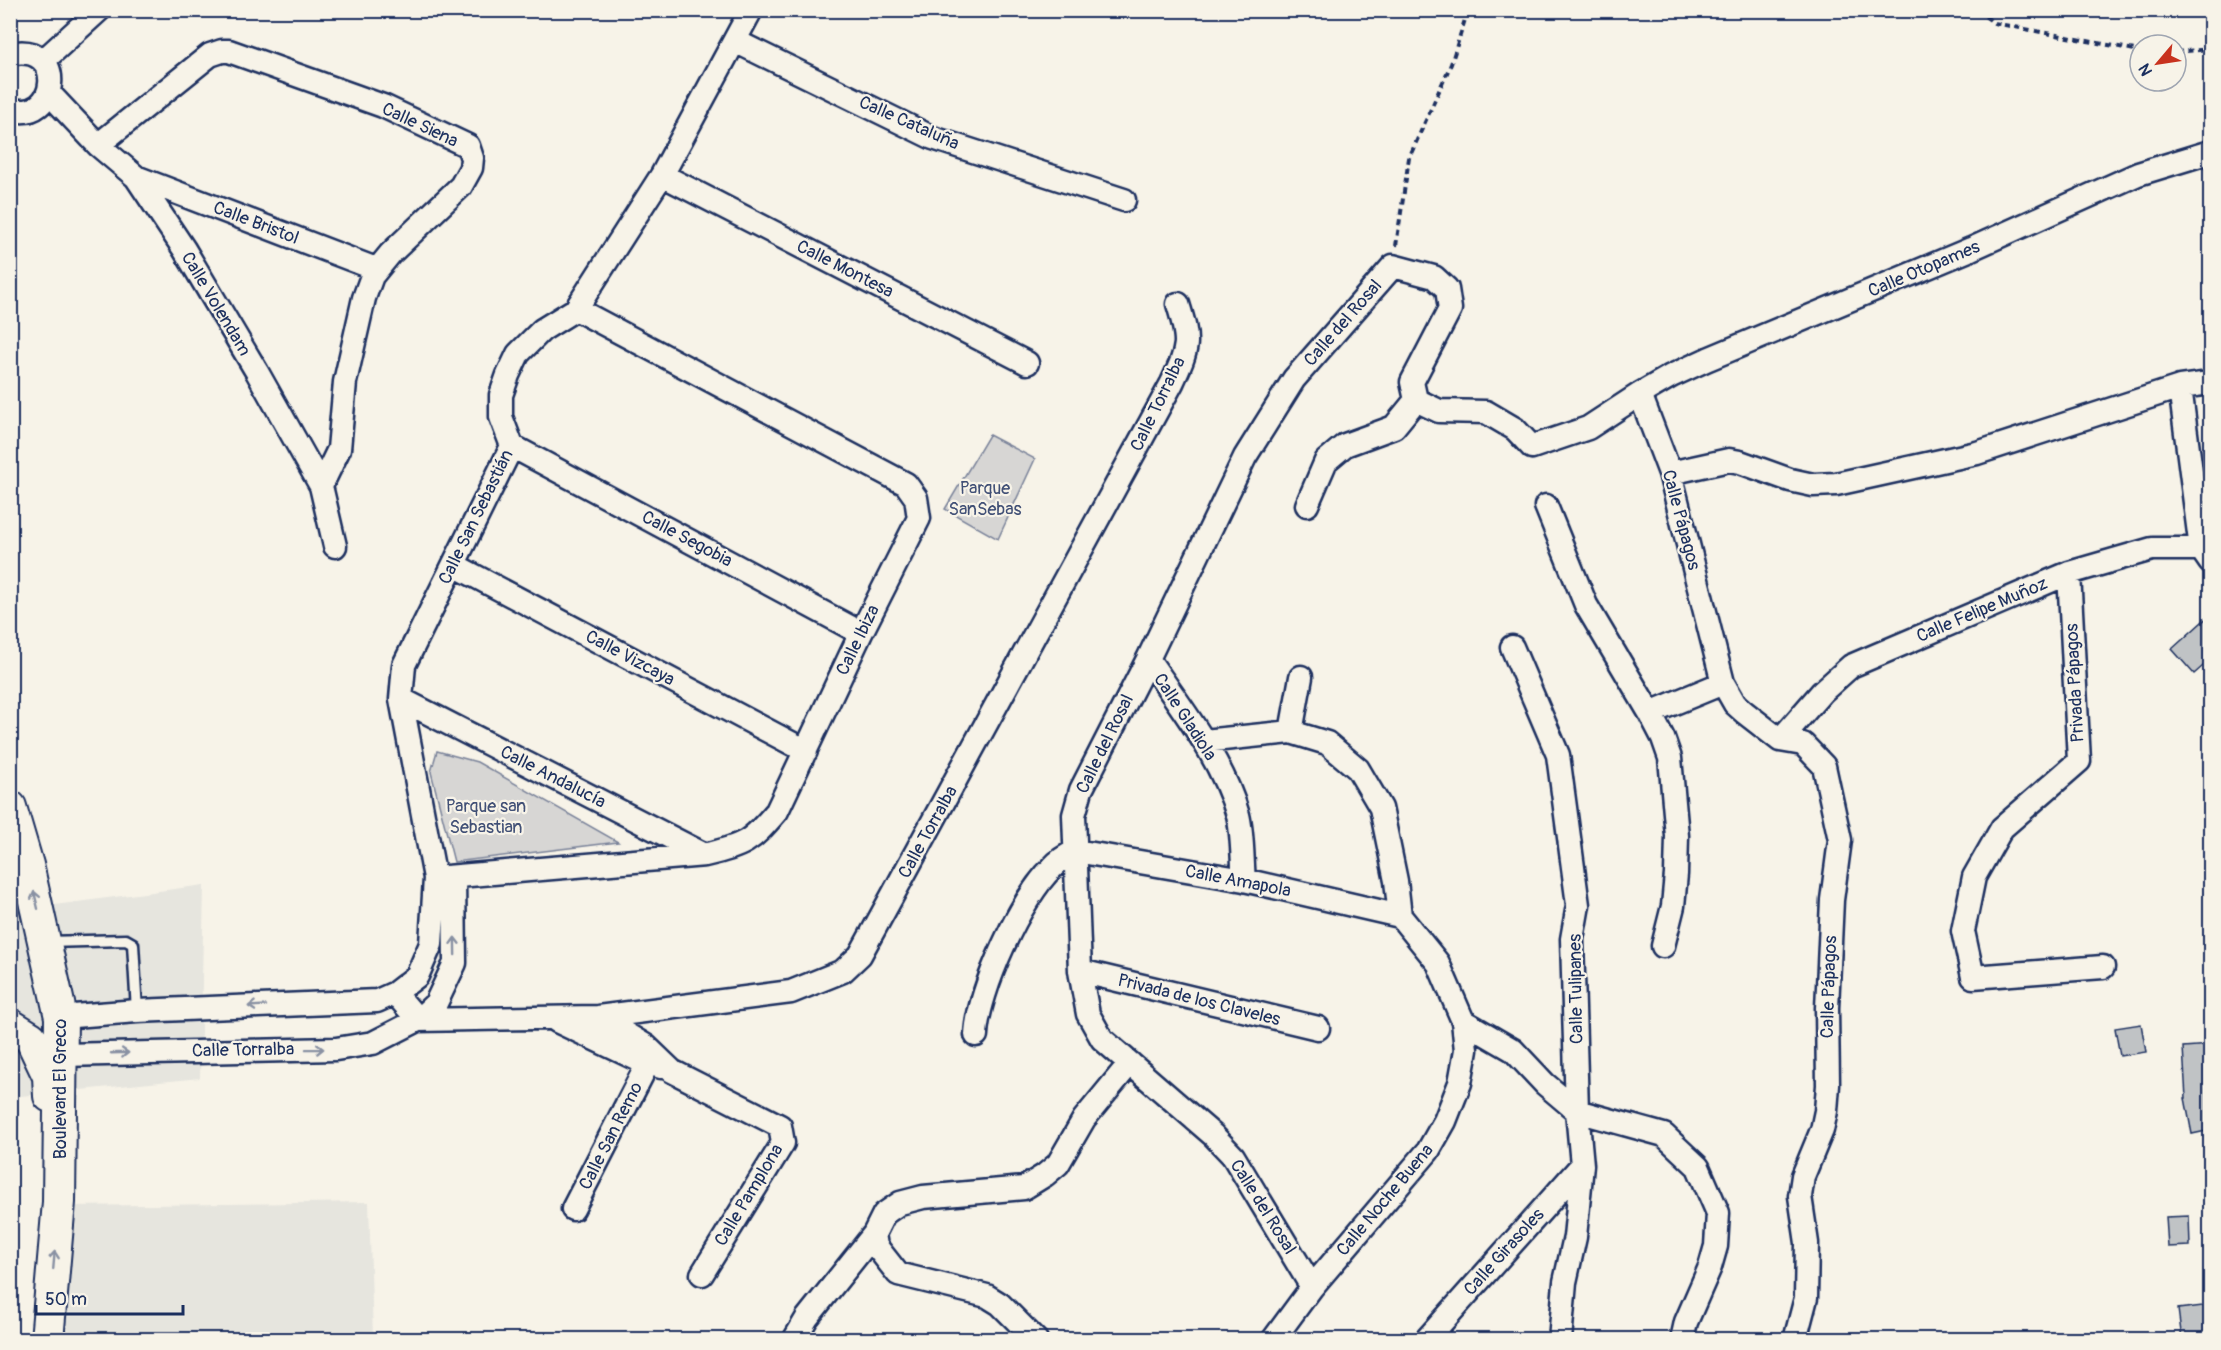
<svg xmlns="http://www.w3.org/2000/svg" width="2221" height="1350" font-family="Pangolin,sans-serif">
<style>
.built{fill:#e6e5de}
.green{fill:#d7d6d4;stroke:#798299;stroke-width:1.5}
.building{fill:#c0c3c5;stroke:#1b2f5e;stroke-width:1.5}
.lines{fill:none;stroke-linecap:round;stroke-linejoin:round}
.lane-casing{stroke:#1b2f5e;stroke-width:15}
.street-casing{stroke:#1b2f5e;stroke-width:27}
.secondary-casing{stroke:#1b2f5e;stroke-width:36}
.path{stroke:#1b2f5e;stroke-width:4;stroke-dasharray:6 4.5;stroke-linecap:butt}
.lane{stroke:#f7f3e8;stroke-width:10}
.street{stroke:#f7f3e8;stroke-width:22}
.secondary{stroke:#f7f3e8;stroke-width:32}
.oneway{stroke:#8991a3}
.labels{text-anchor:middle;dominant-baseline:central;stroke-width:4.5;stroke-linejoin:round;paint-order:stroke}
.street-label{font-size:18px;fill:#1b2f5e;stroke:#f7f3e8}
.park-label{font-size:18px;fill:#415076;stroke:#f7f3e8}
</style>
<rect width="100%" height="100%" fill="#f7f3e8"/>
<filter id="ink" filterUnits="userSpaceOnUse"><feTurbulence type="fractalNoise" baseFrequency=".0167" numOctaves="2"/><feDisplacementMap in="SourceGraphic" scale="12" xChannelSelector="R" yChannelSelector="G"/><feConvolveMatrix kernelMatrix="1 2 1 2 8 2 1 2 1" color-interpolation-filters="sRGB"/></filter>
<g filter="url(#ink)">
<path class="built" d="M 204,885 L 200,1078 L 11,1097 L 10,911 Z
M 369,1202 L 373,1339 L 61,1340 L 71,1206 Z"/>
<path class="green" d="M 989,435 L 1035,459 L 998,539 L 945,509 Z
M 437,751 L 477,762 L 618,842 L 454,862 L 431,772 Z"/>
<path class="building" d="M 2211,614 L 2211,659 L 2194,674 L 2172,649 Z
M 2141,1024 L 2146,1052 L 2120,1056 L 2115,1028 Z
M 2211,1045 L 2211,1130 L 2192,1134 L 2185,1098 L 2186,1098 L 2183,1047 Z
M 2189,1216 L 2190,1246 L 2168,1247 L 2166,1217 Z
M 2211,1305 L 2211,1337 L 2182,1340 L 2178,1309 Z"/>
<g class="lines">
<g class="lane-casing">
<path id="lane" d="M 46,942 L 126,940 L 133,944 L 137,1011"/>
</g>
<g class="street-casing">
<path id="street" d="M 735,41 L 933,138 L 1124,200
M 10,54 C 68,41 59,125 10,109
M 43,61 L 99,10
M 49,93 L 98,145 L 136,177 L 184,249 L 257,372 L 321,486 L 335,546
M 98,145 L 210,55 L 222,51 L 229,51 L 383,106 L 468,146 L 472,158 L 471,168 L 461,186 L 390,254 L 372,276 L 364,298 L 345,382 L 339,449 L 321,486
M 662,175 L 1027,363
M 136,177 L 376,269
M 2180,387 L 2201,549
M 1640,394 L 1670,473 L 1723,683 L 1735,704 L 1744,712 L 1780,740 L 1803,744 L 1824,766 L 1840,840 L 1832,900 L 1827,1008 L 1828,1085 L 1826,1111 L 1822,1130 L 1803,1176 L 1800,1196 L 1807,1243 L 1806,1298 L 1795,1340
M 1416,400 L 1439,411 L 1486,412 L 1515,429 L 1532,447 L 1588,428 L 1640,394 L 1671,376 L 1708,359 L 1971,249 L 2138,174 L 2210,152
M 512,446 L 861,633
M 1670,473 L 1729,460 L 1740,462 L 1790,480 L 1813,485 L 1836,484 L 1977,453 L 2180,387 L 2210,383
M 1307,505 L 1326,461 L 1345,445 L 1394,427 L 1416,400 L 1412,382 L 1450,309 L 1447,289 L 1434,277 L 1393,266 L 1294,379 L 1245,457 L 1148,659 L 1081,790 L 1074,815 L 1080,971 L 1088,1014 L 1102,1039 L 1213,1135 L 1233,1156 L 1312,1287
M 1546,506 L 1586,605 L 1650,713 L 1663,738 L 1670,758 L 1677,836 L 1676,874 L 1673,906 L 1663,946
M 454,565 L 806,751
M 2069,573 L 2079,761 L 2002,828 L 1974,877 L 1963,931 L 1973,977 L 2103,967
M 1512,647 L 1558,755 L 1578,905 L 1572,939 L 1577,1111 L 1582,1165 L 1575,1237 L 1565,1282 L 1560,1340
M 1148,659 C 1181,708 1221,757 1238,815 C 1243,835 1242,860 1244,880
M 401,699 L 705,855
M 1650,713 L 1723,683
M 1291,732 L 1301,677
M 1780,740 L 1822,692 L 1851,666 L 2069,573 L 2152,549 L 2201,549 L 2210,562
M 1204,741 L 1291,732 L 1327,743 L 1358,769 L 1381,808 L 1396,881 L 1400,916 L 1438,963 L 1463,1021 L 1466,1050 L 1460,1083 L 1445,1121 L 1428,1151 L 1312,1287 L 1273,1340
M 435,878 L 705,855 C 745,845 750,843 777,811 L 861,633 L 919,518 L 916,498 L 906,484 L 576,309
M 1080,971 L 1318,1028
M 395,993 L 418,1020 L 598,1017 L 791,992 L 843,971 L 860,955 L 1172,383 C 1189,346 1190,343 1178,304
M 61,1017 L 137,1011 L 377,1001 L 395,993 L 417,976 L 431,944 L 435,878 L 401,699 L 404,665 L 512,446 L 501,417 L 501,395 L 508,375 L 518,354 L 542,330 L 576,309 L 662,175 L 751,10
M 598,1017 L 646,1046 L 672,1071 L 780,1126 L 783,1143 L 702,1274
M 557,1021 L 637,1059 L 661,1067
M 1463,1021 L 1513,1050 L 1545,1084 L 1577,1111 L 1664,1135 L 1698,1167 L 1718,1213 L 1716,1246 L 1710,1267 L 1686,1322 L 1682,1340
M 976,1035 C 978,991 1021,897 1053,867 C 1059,860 1067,855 1076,851 L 1244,880 L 1400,916
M 62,1055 L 336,1049 L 373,1043 L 418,1020 L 436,1003 L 455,963 L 454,877
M 573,1209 L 648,1063
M 874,1234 L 876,1246 L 898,1274 L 987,1296 L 1000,1304 L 1036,1340
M 794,1340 L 807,1318 L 874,1234 L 884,1214 L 900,1203 L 923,1197 L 1024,1188 L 1045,1175 L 1058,1164 L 1084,1119 L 1130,1063
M 1426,1340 L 1582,1165"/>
</g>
<g class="secondary-casing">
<path id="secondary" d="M 10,807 L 27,865 L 61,1017 L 59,1202 L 47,1340
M 10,1025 L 31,1038 L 49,1076 L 50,1096"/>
</g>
<path class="path" d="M 1977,10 L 1994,23 L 2140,51
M 2176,52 L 2210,49
M 1396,246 L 1409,158 L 1451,64 L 1468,10"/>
<use href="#lane" class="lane"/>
<use href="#street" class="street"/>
<use href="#secondary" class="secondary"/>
</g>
<defs><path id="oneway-shaft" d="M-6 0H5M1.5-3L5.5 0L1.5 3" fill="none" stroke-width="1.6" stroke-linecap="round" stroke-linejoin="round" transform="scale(1.5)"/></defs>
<g class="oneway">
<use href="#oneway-shaft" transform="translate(36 900) rotate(-103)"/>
<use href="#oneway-shaft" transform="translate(455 946) rotate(-91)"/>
<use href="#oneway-shaft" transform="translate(257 1006) rotate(177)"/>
<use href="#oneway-shaft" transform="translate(315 1049) rotate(-1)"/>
<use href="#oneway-shaft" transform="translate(120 1053) rotate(-2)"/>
<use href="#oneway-shaft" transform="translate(54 1260) rotate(-85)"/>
</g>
</g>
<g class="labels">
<g class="street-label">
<text transform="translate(909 123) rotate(24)">Calle Cataluña</text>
<text transform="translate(420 125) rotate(25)">Calle Siena</text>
<text transform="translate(256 223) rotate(21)">Calle Bristol</text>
<text transform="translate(845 269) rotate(27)">Calle Montesa</text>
<text transform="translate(1924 269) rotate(-23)">Calle Otopames</text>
<text transform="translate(216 304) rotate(59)">Calle Volendam</text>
<text transform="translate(1343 323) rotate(-49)">Calle del Rosal</text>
<text transform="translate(1158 404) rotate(-64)">Calle Torralba</text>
<text transform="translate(476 517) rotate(-64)">Calle San Sebastián</text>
<text transform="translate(1681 520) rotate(75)">Calle Pápagos</text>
<text transform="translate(687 539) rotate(28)">Calle Segobia</text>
<text transform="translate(1982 610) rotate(-23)">Calle Felipe Muñoz</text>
<text transform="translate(858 640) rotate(-64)">Calle Ibiza</text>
<text transform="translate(630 658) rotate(28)">Calle Vizcaya</text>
<text transform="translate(2075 683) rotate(-93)">Privada Pápagos</text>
<text transform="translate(1185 717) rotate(57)">Calle Gladiola</text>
<text transform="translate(1105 744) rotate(-64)">Calle del Rosal</text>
<text transform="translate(553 777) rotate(27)">Calle Andalucía</text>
<text transform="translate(928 832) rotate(-61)">Calle Torralba</text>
<text transform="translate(1238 881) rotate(11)">Calle Amapola</text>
<text transform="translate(1829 987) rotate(-88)">Calle Pápagos</text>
<text transform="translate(1576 989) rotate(-91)">Calle Tulipanes</text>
<text transform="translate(1199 1000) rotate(14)">Privada de los Claveles</text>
<text transform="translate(243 1050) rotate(-1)">Calle Torralba</text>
<text transform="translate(60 1089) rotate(-90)">Boulevard El Greco</text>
<text transform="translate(611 1136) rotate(-63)">Calle San Remo</text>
<text transform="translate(749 1195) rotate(-59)">Calle Pamplona</text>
<text transform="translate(1385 1200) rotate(-50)">Calle Noche Buena</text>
<text transform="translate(1263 1207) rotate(58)">Calle del Rosal</text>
<text transform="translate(1504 1252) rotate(-48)">Calle Girasoles</text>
</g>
<g class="park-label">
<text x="985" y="488">Parque<tspan x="985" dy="21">SanSebas</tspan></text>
<text x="486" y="806">Parque san<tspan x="486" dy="21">Sebastian</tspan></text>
</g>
</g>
<rect width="2221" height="1350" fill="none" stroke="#f7f3e8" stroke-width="36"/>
<rect x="18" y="18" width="2185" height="1314" fill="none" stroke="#1b2f5e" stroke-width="2" filter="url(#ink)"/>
<g transform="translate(2158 63) rotate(241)"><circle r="28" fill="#f7f3e8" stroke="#9fa5b1" stroke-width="1.5"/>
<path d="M0-4.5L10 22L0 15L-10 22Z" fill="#c8321e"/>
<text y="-9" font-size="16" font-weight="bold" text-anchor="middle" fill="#1b2f5e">N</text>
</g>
<path d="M36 1305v9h147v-9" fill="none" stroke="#1b2f5e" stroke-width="3"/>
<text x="45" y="1305" font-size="18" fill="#1b2f5e" stroke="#f7f3e8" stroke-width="4.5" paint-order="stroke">50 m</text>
</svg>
